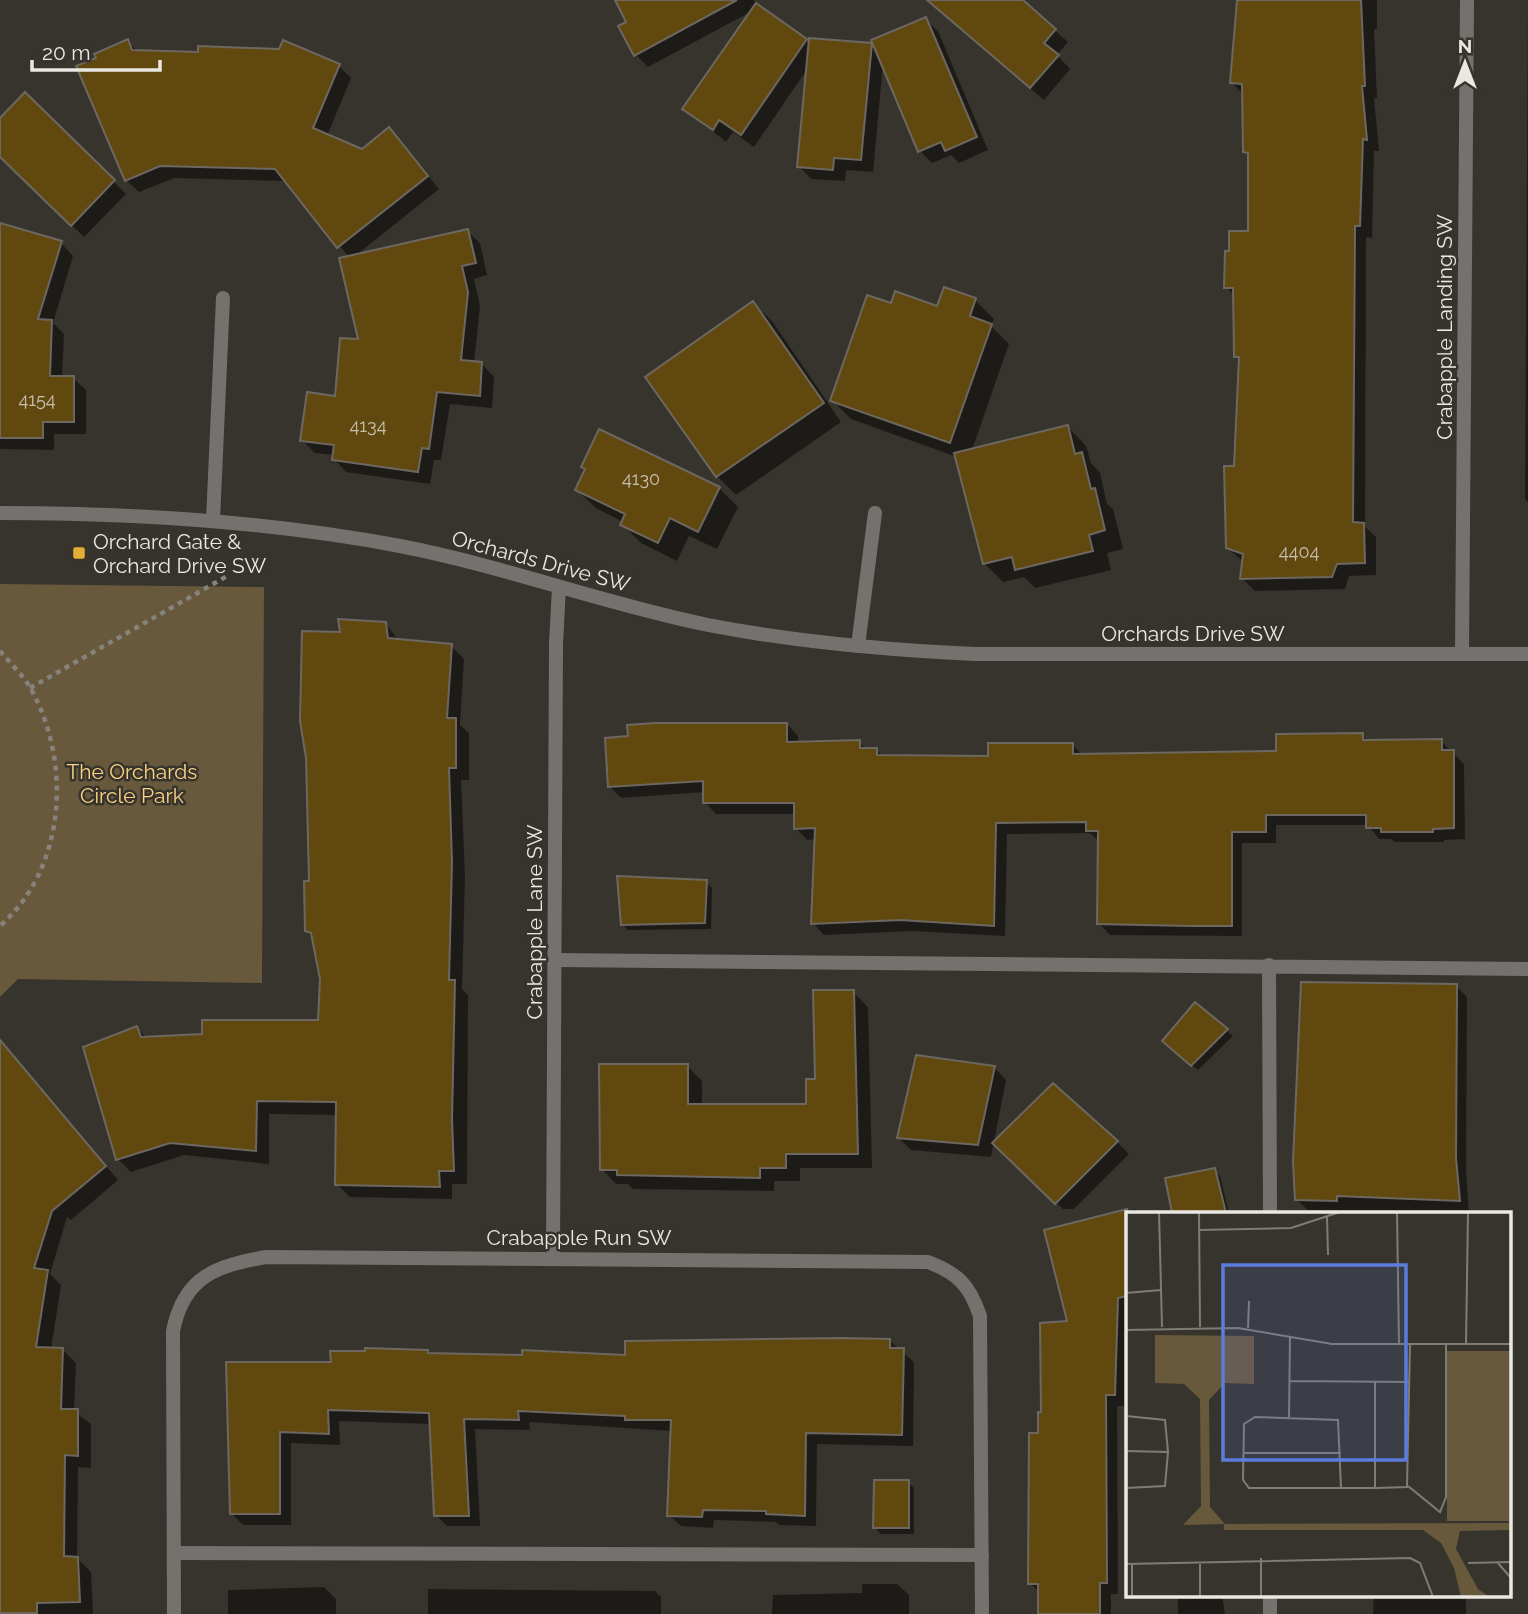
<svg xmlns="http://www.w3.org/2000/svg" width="1528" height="1614" font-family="Raleway,sans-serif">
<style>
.green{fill:#69593c}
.shadow{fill:#0007}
.building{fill:#61480f;stroke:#6c6861;stroke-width:2}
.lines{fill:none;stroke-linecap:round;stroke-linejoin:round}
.path{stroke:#86837d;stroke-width:4.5;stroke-dasharray:5 5;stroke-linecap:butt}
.service{stroke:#74726f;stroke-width:14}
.minor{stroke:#74726f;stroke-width:14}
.tertiary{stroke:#74726f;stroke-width:14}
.poi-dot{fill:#e4ae35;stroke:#37342d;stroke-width:2.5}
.labels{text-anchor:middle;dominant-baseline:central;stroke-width:5;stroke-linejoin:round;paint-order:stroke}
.number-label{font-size:18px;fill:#c8c0af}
.street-label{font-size:21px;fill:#ebe8e4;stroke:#37342d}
.poi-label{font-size:21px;fill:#ebe8e4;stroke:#37342d;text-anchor:start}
.park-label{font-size:21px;fill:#fad181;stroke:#37342d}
.inset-road{fill:none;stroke:#7f7c76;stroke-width:2}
.view{fill:#5b7cdc;fill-opacity:0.15;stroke:#5b7cdc;stroke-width:3.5}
.inset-edge{fill:none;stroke:#ebe8e4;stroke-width:3.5}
</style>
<rect width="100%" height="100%" fill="#37342d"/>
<path class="green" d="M 0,584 L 264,587 L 262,983 L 18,979 L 0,997 Z"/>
<path class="shadow" d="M 616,0 L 754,0 L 757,6 L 810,44 L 871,45 L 877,51 L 925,19 L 938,31 L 988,150 L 959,163 L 951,155 L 932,163 L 920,151 L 883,64 L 873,172 L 846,170 L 845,181 L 811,179 L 799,166 L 808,68 L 754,147 L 733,132 L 726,142 L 685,109 L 754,10 L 648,67 L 636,55 L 629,23 Z
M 940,0 L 1020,0 L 1068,42 L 1057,55 L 1070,69 L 1044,100 L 948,18 Z
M 1239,0 L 1377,0 L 1377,29 L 1374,29 L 1377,98 L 1374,98 L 1379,151 L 1374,151 L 1372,238 L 1366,237 L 1365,527 L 1376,537 L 1376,575 L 1349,576 L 1345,589 L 1255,591 L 1242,578 L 1244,562 L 1227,548 L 1236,468 L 1240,361 L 1235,356 L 1235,296 L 1226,287 L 1250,233 L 1250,157 L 1245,152 L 1244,95 L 1232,83 Z
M 1528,0 L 1528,502 L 1525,499 Z
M 127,41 L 138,52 L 339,66 L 351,78 L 327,136 L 362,151 L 389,129 L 439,189 L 355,256 L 467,231 L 480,243 L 487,275 L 474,279 L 480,306 L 474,363 L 482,364 L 494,377 L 492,408 L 450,404 L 441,460 L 434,460 L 430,484 L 346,472 L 334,459 L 334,455 L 315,453 L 302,440 L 336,398 L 360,341 L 349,257 L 286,181 L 174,178 L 139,192 L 126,180 L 98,59 Z
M 25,94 L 126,194 L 84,237 L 0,155 L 0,120 Z
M 0,225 L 61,243 L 73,256 L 53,323 L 64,334 L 62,378 L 73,378 L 86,390 L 86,434 L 54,434 L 54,450 L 0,449 Z
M 975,300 L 994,319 L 991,326 L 1009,344 L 972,450 L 1068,427 L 1086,446 L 1091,463 L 1100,473 L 1107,504 L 1113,509 L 1123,549 L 1107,553 L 1111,570 L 1035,588 L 1024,577 L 1003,582 L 984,563 L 957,457 L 851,419 L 832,400 L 892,306 L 938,308 Z
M 753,303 L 772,321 L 841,422 L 736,495 L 717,476 Z
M 587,471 L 719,488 L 738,507 L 717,549 L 689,536 L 677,561 L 641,543 L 622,524 L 623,522 L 596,508 L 577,490 Z
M 386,624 L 399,641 L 451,646 L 464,659 L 460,725 L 469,733 L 469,780 L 461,780 L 465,877 L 462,989 L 468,995 L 467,1184 L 452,1184 L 452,1199 L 350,1197 L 337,1184 L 338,1115 L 269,1114 L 269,1164 L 184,1155 L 131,1172 L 118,1159 L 137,1028 L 147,1038 L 204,1036 L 319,1022 L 322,979 L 313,938 L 306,931 L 342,634 Z
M 787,724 L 798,736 L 798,743 L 859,742 L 867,750 L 876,750 L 883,756 L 990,757 L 1072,744 L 1083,756 L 1278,753 L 1362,735 L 1369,742 L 1441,741 L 1464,764 L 1465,839 L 1444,840 L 1444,842 L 1395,842 L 1391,839 L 1379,839 L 1368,825 L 1276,825 L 1276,843 L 1242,843 L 1242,936 L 1110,935 L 1099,923 L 1100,842 L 1090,833 L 1007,834 L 1005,936 L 912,931 L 824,935 L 813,923 L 816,839 L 807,840 L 796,828 L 795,814 L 716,814 L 705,802 L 705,792 L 621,798 L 610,787 Z
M 706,882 L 712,888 L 711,929 L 628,930 L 622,924 Z
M 1456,986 L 1467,997 L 1466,1170 L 1469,1213 L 1308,1210 L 1297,1200 Z
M 853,992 L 868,1007 L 872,1168 L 800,1168 L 800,1181 L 774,1181 L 774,1191 L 633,1189 L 628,1184 L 616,1184 L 602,1169 L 687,1066 L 702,1081 L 702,1105 L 807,1105 Z
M 1196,1005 L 1233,1036 L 1198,1070 L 1170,1047 Z
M 994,1067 L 1006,1080 L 991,1157 L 911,1150 L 899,1138 Z
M 0,1076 L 30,1076 L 118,1180 L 71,1220 L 67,1217 L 50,1274 L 61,1285 L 51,1349 L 62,1349 L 76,1363 L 74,1411 L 91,1424 L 91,1468 L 78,1467 L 77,1558 L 91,1572 L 93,1614 L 0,1614 Z
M 1117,1142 L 1129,1154 L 1074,1209 L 1063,1209 L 995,1143 Z
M 1214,1170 L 1220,1176 L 1229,1213 L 1174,1213 L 1167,1180 Z
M 1135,1209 L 1139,1213 L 1127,1213 L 1126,1406 L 1117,1406 L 1118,1594 L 1111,1594 L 1111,1614 L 1040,1614 L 1040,1593 L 1030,1583 L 1039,1435 L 1069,1322 L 1046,1231 Z
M 890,1341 L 914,1362 L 913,1446 L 817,1444 L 816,1526 L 779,1525 L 776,1522 L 714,1520 L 713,1528 L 681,1526 L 669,1515 L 673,1431 L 529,1422 L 530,1430 L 475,1429 L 480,1526 L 447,1526 L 436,1515 L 431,1424 L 339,1421 L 340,1445 L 291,1443 L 291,1525 L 243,1525 L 232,1514 L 228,1364 L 332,1364 L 428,1352 L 430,1354 L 626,1357 Z
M 908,1482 L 914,1488 L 914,1534 L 881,1534 L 875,1528 Z
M 862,1584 L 897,1584 L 909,1595 L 909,1614 L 772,1614 L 773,1595 L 862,1593 Z
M 324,1587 L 336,1599 L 336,1614 L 228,1614 L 228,1590 Z
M 428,1589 L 655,1591 L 661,1597 L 661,1614 L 428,1614 Z
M 1178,1595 L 1222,1595 L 1225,1614 L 1178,1614 Z
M 1374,1595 L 1466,1595 L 1466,1614 L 1373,1614 Z"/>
<path class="building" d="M 615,0 L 737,0 L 634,56 L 618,26 L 626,22 Z
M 927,0 L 1023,0 L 1056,29 L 1044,43 L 1059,55 L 1030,88 Z
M 1237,0 L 1361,0 L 1365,86 L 1362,86 L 1367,140 L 1363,139 L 1360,226 L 1355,226 L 1353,522 L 1364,523 L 1365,563 L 1337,564 L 1332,577 L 1240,579 L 1243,554 L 1226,548 L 1224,466 L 1234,466 L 1239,357 L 1234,357 L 1233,288 L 1224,288 L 1225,251 L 1229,251 L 1229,231 L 1248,231 L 1248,153 L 1243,152 L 1242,84 L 1230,83 Z
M 756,3 L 807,39 L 741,135 L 719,120 L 713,130 L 682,109 Z
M 926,17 L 977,137 L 945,151 L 941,142 L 918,152 L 871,40 Z
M 809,38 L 872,43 L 861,160 L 834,158 L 833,170 L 797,167 Z
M 128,39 L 132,50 L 198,52 L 198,46 L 279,49 L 283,40 L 340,64 L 313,128 L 362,149 L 389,127 L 428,176 L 337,248 L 275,169 L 160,166 L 125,181 L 76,66 L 96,58 L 94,54 Z
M 25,92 L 115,180 L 71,226 L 0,157 L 0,118 Z
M 0,223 L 62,241 L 38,319 L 52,320 L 50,376 L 74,376 L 74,422 L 43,422 L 43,438 L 0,438 Z
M 468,229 L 476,263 L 462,266 L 468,292 L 461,360 L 482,362 L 480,396 L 437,392 L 429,449 L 422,448 L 418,472 L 332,460 L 334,445 L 300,441 L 307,392 L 335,396 L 340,338 L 358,339 L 339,258 Z
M 944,287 L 976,298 L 970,316 L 992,324 L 950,443 L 830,401 L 867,295 L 891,303 L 895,291 L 937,306 Z
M 753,301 L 824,403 L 716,477 L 645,377 Z
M 1068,425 L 1075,454 L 1082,452 L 1091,489 L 1095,488 L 1105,530 L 1089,535 L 1093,551 L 1015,570 L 1012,557 L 983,564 L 954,453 Z
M 599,429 L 720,487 L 698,532 L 670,518 L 658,543 L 620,525 L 625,514 L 575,490 L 585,469 L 581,467 Z
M 338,619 L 386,622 L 388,638 L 452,644 L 447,718 L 456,718 L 456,768 L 449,768 L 452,863 L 449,980 L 455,980 L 452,1120 L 454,1171 L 439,1171 L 440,1187 L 335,1185 L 336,1102 L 257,1101 L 256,1151 L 170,1143 L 116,1160 L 83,1047 L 137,1026 L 141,1037 L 202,1034 L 202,1020 L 318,1020 L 320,979 L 311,933 L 305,931 L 304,881 L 309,881 L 306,758 L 300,721 L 302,631 L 340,632 Z
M 656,723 L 787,723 L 787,742 L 860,740 L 860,748 L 877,748 L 877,755 L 988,756 L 988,743 L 1073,743 L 1073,754 L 1276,751 L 1276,734 L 1363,733 L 1363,740 L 1442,739 L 1442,750 L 1454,750 L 1454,828 L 1433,829 L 1433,832 L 1381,832 L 1381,828 L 1366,828 L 1366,815 L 1266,815 L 1266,832 L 1232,832 L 1232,926 L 1190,926 L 1097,924 L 1098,831 L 1086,831 L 1086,822 L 996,823 L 994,926 L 900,920 L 811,924 L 815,828 L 794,829 L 794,803 L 703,803 L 703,781 L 608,787 L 605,738 L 628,736 L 627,725 Z
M 617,876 L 707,880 L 705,923 L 621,925 Z
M 1301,982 L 1457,984 L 1456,1158 L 1460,1201 L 1337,1196 L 1337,1201 L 1295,1200 L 1293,1162 Z
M 813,990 L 854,990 L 858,1154 L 786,1154 L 786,1168 L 760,1168 L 760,1178 L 617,1175 L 617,1170 L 600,1170 L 599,1064 L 688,1064 L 688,1104 L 806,1104 L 806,1079 L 815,1079 Z
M 1195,1002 L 1228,1029 L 1191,1066 L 1162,1041 Z
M 0,1040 L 106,1166 L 52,1211 L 34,1268 L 48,1270 L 36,1347 L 63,1348 L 61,1409 L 78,1409 L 78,1456 L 65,1455 L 64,1556 L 78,1557 L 80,1602 L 37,1603 L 37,1613 L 0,1613 Z
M 916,1055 L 995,1066 L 978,1145 L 897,1138 Z
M 1053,1083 L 1118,1141 L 1055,1204 L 992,1143 Z
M 1215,1168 L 1226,1213 L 1172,1213 L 1165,1178 Z
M 1127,1209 L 1127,1296 L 1118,1298 L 1115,1395 L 1106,1395 L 1107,1583 L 1100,1583 L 1100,1614 L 1038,1614 L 1038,1584 L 1028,1584 L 1029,1433 L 1038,1433 L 1038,1412 L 1041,1412 L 1040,1323 L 1067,1321 L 1044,1230 Z
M 842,1338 L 890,1339 L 890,1348 L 904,1348 L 902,1435 L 806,1433 L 805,1516 L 766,1514 L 766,1511 L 703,1510 L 702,1517 L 667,1516 L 671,1420 L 625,1420 L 625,1416 L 518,1411 L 519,1420 L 464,1419 L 469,1516 L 434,1516 L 429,1413 L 328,1410 L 329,1434 L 280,1432 L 280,1514 L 230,1514 L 226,1362 L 331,1362 L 330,1351 L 365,1351 L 365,1348 L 428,1350 L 428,1353 L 522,1355 L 522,1350 L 625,1355 L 625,1341 Z
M 874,1480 L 909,1480 L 909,1528 L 873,1528 Z"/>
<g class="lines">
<path class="path" d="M 0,651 C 10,663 23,675 31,689 C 72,763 66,868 0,926
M 30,688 L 229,575"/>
<path class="service" d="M 554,960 L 1528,969
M 1269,965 L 1270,1213
M 174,1553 L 982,1555
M 1270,1595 L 1270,1614"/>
<path class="minor" d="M 213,520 L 223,298
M 858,646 L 875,513
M 1462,654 L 1467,0
M 553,1257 L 556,644 L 559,587
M 174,1614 L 173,1331 C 184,1276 216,1266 266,1257 L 928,1262 C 958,1273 970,1286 980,1316 L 982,1614"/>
<path class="tertiary" d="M 0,513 C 135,513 268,521 400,546 C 504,566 604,604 708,625 C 796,642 886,650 975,654 L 1528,654"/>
</g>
<rect class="poi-dot" x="72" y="546" width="14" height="14" rx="3.5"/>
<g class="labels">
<g class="number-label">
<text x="37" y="399">4154</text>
<text x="368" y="425">4134</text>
<text x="641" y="478">4130</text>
<text x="1299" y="551">4404</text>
</g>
<g class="street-label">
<text transform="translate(1444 327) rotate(-90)">Crabapple Landing SW</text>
<text transform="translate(541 561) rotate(15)">Orchards Drive SW</text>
<text x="1193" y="633">Orchards Drive SW</text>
<text transform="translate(534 922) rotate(-90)">Crabapple Lane SW</text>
<text x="579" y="1237">Crabapple Run SW</text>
</g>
<g class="poi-label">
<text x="93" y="541">Orchard Gate &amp;<tspan x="93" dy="24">Orchard Drive SW</tspan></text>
</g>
<g class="park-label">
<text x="132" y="771">The Orchards<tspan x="132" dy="24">Circle Park</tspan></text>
</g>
</g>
<g transform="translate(1126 1212)">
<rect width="385" height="385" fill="#37342d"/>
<path d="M 29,123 L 128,124 L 128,172 L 99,171 L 83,188 L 84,295 L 99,312 L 385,311 L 385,318 L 334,319 L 330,337 L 352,377 L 364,385 L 335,385 L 328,356 L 315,331 L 297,318 L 98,318 L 98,312 L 57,313 L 75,294 L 74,187 L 58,172 L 29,171 ZM 321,139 L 385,139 L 385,309 L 321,309 Z" fill="#69593c"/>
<path class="inset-road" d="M 33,0 L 36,115M 73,0 L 74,115M 271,0 L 273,132M 201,5 L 202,43M 73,18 L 165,16 L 214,0M 0,81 L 35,78M 122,116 L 123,89M 0,118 L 112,116 L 206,132 L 385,132M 340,132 L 342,0M 163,169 L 284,170M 249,170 L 249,276M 0,204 L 39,208 L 42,240 L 39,274 L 0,276M 163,205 L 164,124M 0,239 L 42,240M 118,241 L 215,241M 282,274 L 314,300 L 320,285 L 320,132M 215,276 L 212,208 L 129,205 L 118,212 L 117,268 L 123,276 L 249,276 L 281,275 L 284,132M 371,350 L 385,366M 342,351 L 385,350M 0,352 L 284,346 L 294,351 L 307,385M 6,385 L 6,352M 74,385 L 74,352M 135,385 L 135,346"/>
<path class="view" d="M 97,53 L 280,53 L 280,248 L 97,248 Z"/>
<rect width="385" height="385" class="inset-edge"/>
</g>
<g transform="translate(1465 63)" stroke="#37342d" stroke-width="5" paint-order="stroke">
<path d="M0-5L12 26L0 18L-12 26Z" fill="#ebe8e4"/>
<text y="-10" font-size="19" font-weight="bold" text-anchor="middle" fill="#ebe8e4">N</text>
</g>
<path d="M32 60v10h128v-10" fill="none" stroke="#ebe8e4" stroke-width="3.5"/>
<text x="42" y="60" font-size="21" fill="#ebe8e4" stroke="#37342d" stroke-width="5" paint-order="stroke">20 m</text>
</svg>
